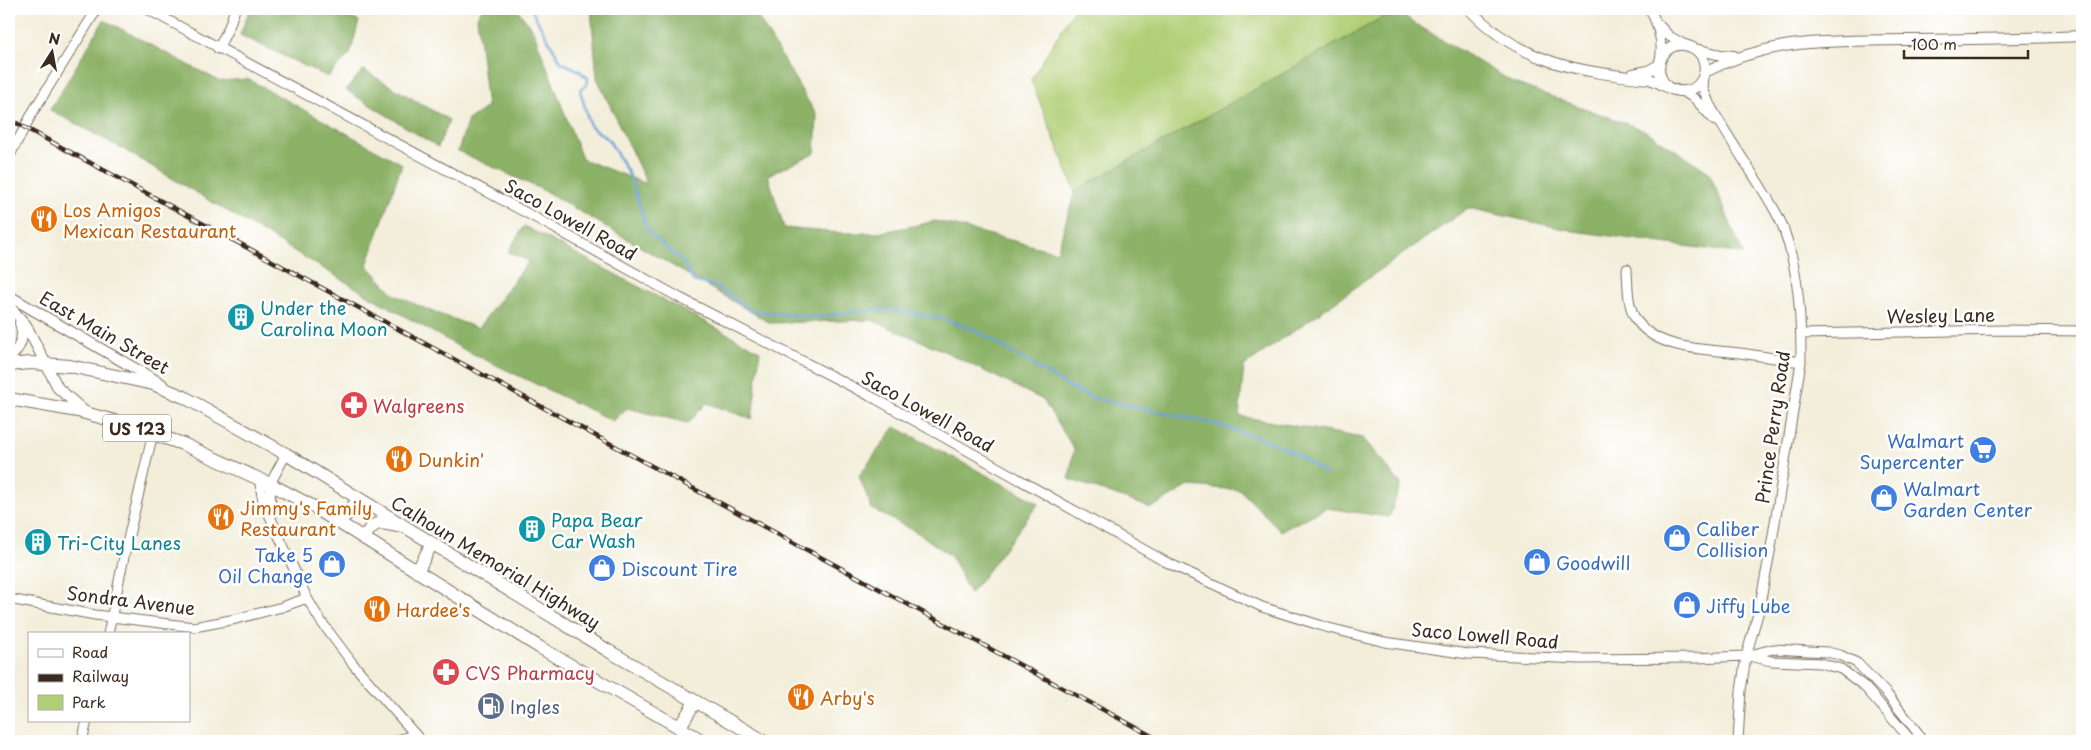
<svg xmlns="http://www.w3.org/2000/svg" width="2091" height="750" font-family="'Playpen Sans',sans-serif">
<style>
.green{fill:#b1cf76;stroke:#767c4a}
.forest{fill:#8cb267;stroke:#646e42}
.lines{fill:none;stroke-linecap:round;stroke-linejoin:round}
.stream{stroke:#6ca2d9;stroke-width:2.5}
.minor-casing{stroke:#7b6f60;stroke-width:11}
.major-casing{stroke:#7b6f60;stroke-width:12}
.highway-casing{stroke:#7b6f60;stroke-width:14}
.minor{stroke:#fff;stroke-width:9}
.major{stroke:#fff;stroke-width:10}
.highway{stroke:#fff;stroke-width:12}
.rail-casing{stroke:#3b2a1e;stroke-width:4.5}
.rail{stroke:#fff;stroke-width:2.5;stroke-dasharray:8;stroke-linecap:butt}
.labels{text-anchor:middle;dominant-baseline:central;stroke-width:5;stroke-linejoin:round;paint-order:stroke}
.shield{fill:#fff;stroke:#766a62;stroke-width:1}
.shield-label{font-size:16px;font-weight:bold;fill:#3b2a1e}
.food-label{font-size:18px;fill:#c56008;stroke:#fff;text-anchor:start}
.street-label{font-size:18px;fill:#3b2a1e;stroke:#fff}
.culture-label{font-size:18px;fill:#0d838f;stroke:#fff;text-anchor:start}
.health-label{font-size:18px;fill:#be3a42;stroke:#fff;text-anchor:start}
.shop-label{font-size:18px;fill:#366cbe;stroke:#fff;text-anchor:start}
.service-label{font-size:18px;fill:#4e5e75;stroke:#fff;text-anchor:start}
</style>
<rect width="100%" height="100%" fill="#fff"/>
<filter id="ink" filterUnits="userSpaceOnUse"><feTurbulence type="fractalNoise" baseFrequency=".02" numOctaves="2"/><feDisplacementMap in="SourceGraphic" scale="10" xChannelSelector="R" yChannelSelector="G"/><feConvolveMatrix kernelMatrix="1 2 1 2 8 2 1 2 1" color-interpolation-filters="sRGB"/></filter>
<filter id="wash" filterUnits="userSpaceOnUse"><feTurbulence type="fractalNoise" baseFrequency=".0096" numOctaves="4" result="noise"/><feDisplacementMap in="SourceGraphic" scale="20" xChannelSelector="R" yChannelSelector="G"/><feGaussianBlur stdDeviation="1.12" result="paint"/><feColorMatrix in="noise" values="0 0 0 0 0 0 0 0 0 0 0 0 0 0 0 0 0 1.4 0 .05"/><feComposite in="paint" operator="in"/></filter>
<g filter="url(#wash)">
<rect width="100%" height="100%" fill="#f3eeda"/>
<path class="green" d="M 1074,9 L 1393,9 L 1394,11 L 1075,191 L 1031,80 Z"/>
<path class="forest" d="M 250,9 L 322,9 L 359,21 L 350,54 L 328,77 L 240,35 Z
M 482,9 L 517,9 L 533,30 L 582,159 L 647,184 L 597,78 L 591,9 L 753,9 L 817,116 L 815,153 L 768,175 L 784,228 L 841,233 L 879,233 L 936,221 L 1057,252 L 1075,191 L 1394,11 L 1514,83 L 1644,130 L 1709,172 L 1743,254 L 1574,231 L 1468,208 L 1244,366 L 1239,416 L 1363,438 L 1401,484 L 1389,517 L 1326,508 L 1281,531 L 1240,490 L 1189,486 L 1151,508 L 1069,479 L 1074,449 L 1043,400 L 942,350 L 872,320 L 770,323 L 547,192 L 458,151 L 468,120 L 487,107 L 477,17 Z
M 104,20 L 219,81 L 248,79 L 402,164 L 367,265 L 395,295 L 433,312 L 478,328 L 529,261 L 508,252 L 524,226 L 760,351 L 752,419 L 707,403 L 688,423 L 627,408 L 613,421 L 465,350 L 378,301 L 123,149 L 50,110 Z
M 363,70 L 449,120 L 438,147 L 346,90 Z
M 895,427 L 1039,503 L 970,594 L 951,556 L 920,534 L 872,509 L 859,476 Z"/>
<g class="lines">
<path class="stream" d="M 531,9 L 561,62 L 578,70 L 588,78 L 587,85 L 580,90 L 590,126 L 608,139 L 630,176 L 647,231 L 683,262 L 693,281 L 718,287 L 752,311 L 813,317 L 882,309 L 941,318 L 975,330 L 1069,387 L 1093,398 L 1212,423 L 1271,442 L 1291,451 L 1326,474"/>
</g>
</g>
<g filter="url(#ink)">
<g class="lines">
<g class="minor-casing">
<path id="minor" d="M 147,9 L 547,224 L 680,298 L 876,399 L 1164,561 L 1262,607 L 1329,628 L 1385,642 L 1468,654 L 1580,659 L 1696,658 L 1746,656 L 1773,649 L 1827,652 L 1840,655 L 1857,663 L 1886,693 L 1918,733 L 1921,741
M 1650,9 C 1658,25 1664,42 1660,60
M 1658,24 L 1669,36 L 1685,45
M 218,49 L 229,27 L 235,9
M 1704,77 L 1703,89 L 1709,103 C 1724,131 1742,157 1759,184 C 1767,197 1777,212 1783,227 C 1799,271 1801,316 1801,362 L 1771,547 L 1758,614 L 1746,656 L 1741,691 L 1738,741
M 1684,92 L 1695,99 L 1715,121
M 9,157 L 34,110 L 97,9
M 1627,269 C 1628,286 1627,307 1637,321 C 1659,351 1708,349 1740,353 C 1760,356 1780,359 1801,362
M 1801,334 L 2004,330 L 2082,331
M 259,479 L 263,501 L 307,598 L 320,620 L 353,664 L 421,741
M 271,515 L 270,484 L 286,454
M 9,599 L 95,615 L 194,627 L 236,619 L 282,607 L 307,598
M 108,634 L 125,552 L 153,433
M 1749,656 L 1771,661 L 1820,663 L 1841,669 L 1864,686 L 1909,738 L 1918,741
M 82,741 L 87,721
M 396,741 L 415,734"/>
</g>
<g class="major-casing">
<path id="major" d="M 1469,9 C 1520,63 1579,72 1649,79 C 1661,82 1672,93 1685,91 C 1707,89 1712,58 1693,48 C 1667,34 1646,69 1669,88
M 1695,49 L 1721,55 L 1734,56
M 1705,72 C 1772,38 1830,41 1903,40 C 1963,39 2022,39 2082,36
M 1633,74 L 1648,71 L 1659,65
M 9,296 L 162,384
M 9,306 L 26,325 L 58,388 L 85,412
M 9,358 C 20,349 25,337 20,323"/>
</g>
<g class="highway-casing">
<path id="highway" d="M 9,365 L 30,363 L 70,366 L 153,384 L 184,397 L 286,454 L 607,650 L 764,741
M 9,399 L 78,411 L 118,422 L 183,444 L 270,484 L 312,506 L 539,647 L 703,741
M 327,513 L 345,516 L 359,499
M 363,538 C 375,521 377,521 397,526
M 417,572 L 432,543
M 679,728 L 695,702"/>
</g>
<use href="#minor" class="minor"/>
<use href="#major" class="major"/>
<use href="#highway" class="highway"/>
<g class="rail-casing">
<path id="rail" d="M 9,119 L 1161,741"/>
</g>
<use href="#rail" class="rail"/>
</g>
</g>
<defs>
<g id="restaurant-disc" transform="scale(1.4375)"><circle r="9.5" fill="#e8710a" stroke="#fff"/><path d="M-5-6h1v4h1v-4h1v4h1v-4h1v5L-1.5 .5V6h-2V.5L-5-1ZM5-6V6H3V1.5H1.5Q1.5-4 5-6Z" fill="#fff"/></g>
<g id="building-disc" transform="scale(1.4375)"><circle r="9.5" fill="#0f9aa8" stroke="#fff"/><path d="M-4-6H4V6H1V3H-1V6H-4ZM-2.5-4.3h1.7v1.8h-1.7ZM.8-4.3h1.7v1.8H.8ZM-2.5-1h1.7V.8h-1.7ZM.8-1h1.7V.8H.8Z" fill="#fff"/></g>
<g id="pharmacy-disc" transform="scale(1.4375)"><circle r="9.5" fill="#e0444e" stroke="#fff"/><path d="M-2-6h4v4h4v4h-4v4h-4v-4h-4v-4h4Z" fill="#fff"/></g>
<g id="supermarket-disc" transform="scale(1.4375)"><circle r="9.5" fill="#3f7fe0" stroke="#fff"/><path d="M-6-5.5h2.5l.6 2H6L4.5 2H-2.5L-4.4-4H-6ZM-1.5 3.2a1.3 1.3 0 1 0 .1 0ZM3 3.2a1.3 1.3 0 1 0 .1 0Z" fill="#fff"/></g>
<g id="shop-disc" transform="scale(1.4375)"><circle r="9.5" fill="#3f7fe0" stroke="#fff"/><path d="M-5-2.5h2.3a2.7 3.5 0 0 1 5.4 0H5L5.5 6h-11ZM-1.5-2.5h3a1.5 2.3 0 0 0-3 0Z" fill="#fff"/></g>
<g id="fuel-disc" transform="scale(1.4375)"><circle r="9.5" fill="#5c6f8a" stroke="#fff"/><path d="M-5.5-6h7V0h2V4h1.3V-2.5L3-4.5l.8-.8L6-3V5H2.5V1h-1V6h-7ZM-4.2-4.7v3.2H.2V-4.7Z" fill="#fff"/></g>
</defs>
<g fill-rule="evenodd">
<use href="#restaurant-disc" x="44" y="219"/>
<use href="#building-disc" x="241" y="317"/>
<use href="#pharmacy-disc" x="354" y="405"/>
<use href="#supermarket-disc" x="1983" y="450"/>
<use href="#restaurant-disc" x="399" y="459"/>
<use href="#shop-disc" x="1884" y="498"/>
<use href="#restaurant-disc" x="221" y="517"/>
<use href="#building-disc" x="532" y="529"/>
<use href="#shop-disc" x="1677" y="538"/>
<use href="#building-disc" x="38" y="542"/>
<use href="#shop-disc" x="1537" y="562"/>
<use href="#shop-disc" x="332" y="564"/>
<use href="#shop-disc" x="602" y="568"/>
<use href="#shop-disc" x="1687" y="605"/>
<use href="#restaurant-disc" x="377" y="609"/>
<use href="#pharmacy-disc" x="446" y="672"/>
<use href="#restaurant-disc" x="801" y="697"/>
<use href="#fuel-disc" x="491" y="706"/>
</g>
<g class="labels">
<rect class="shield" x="103" y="414.5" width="68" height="27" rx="4"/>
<g class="shield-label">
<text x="137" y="428">US 123</text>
</g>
<g class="food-label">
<text x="63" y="209">Los Amigos<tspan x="63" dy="21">Mexican Restaurant</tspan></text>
<text x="418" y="459">Dunkin'</text>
<text x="240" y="507">Jimmy's Family<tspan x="240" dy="21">Restaurant</tspan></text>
<text x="396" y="609">Hardee's</text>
<text x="820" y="697">Arby's</text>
</g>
<g class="street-label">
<text transform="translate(571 219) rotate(29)">Saco Lowell Road</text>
<text transform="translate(1941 315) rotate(-1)">Wesley Lane</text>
<text transform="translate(105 332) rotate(30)">East Main Street</text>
<text transform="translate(928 411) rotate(29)">Saco Lowell Road</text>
<text transform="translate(1772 427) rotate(-82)">Prince Perry Road</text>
<text transform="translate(496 562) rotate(31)">Calhoun Memorial Highway</text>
<text transform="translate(131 600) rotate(7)">Sondra Avenue</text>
<text transform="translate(1485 635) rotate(5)">Saco Lowell Road</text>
</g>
<g class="culture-label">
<text x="260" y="307">Under the<tspan x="260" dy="21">Carolina Moon</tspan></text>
<text x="551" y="519">Papa Bear<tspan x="551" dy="21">Car Wash</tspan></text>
<text x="57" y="542">Tri-City Lanes</text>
</g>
<g class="health-label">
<text x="373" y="405">Walgreens</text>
<text x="465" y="672">CVS Pharmacy</text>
</g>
<g class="shop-label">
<text x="1964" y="440" text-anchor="end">Walmart<tspan x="1964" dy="21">Supercenter</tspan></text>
<text x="1903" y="488">Walmart<tspan x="1903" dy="21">Garden Center</tspan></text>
<text x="1696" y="528">Caliber<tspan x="1696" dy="21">Collision</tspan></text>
<text x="313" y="554" text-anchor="end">Take 5<tspan x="313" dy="21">Oil Change</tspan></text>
<text x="1556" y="562">Goodwill</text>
<text x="621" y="568">Discount Tire</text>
<text x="1706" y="605">Jiffy Lube</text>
</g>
<g class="service-label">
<text x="510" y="706">Ingles</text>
</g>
</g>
<rect width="2091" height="750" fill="none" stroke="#fff" stroke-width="30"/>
<rect x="28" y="632" width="162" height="90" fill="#ffffff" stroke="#b1aaa5"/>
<rect x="38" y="649" width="25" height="8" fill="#ffffff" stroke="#b1aaa5"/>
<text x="72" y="658" font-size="15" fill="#3b2a1e">Road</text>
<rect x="38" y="674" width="25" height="8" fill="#3b2a1e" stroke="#b1aaa5"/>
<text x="72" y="682" font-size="15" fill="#3b2a1e">Railway</text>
<rect x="38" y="695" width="25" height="15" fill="#b1cf76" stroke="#b1aaa5"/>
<text x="72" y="708" font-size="15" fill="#3b2a1e">Park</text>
<g transform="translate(52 52) rotate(11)" stroke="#ffffff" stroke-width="4" paint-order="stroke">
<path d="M0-4L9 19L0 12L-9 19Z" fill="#3b2a1e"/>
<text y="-8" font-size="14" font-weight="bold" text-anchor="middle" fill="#3b2a1e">N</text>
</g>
<path d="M1904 50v8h124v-8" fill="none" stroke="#3b2a1e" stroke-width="2.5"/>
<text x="1911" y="50" font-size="15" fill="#3b2a1e" stroke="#ffffff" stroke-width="4" paint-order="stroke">100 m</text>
</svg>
